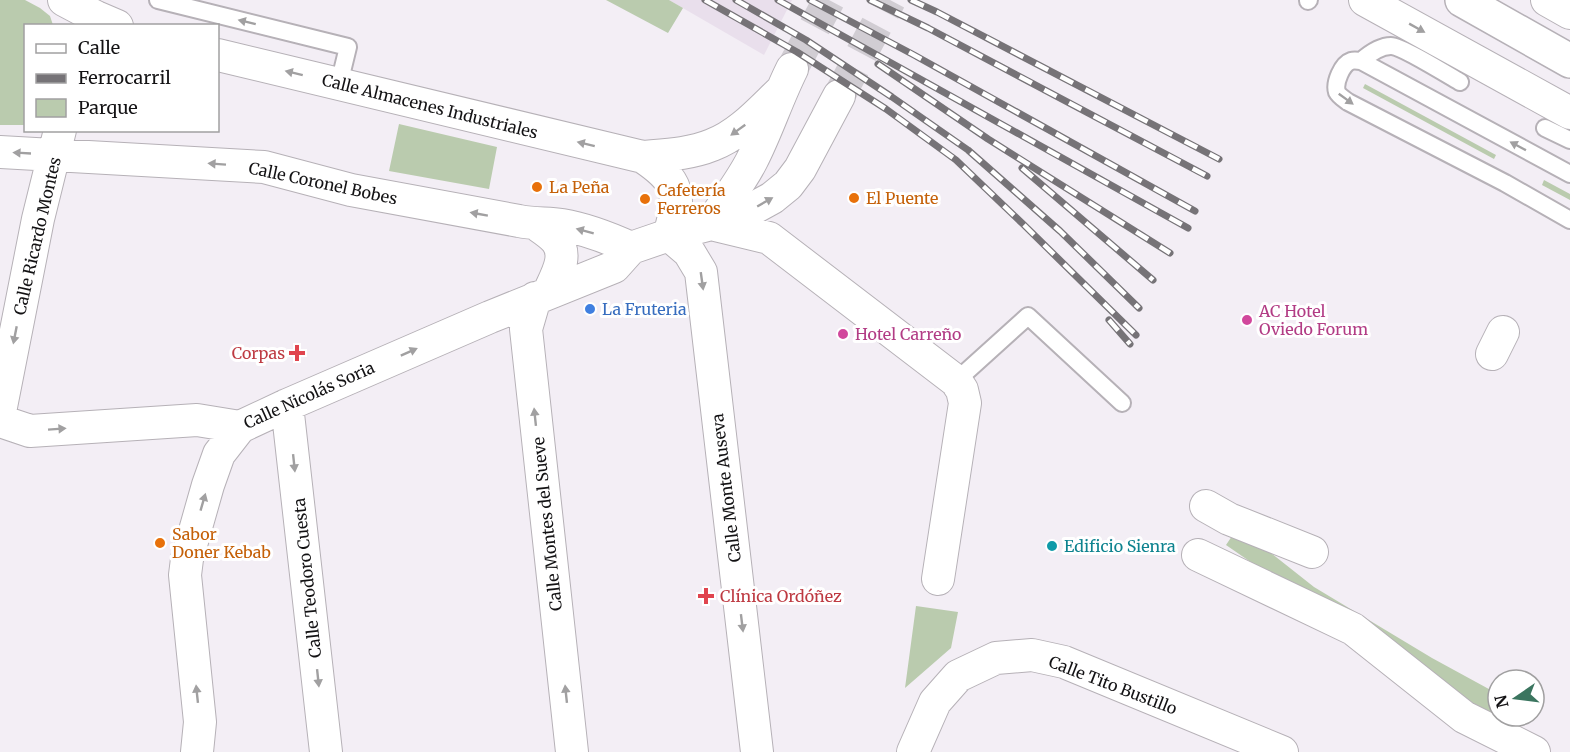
<svg xmlns="http://www.w3.org/2000/svg" width="1570" height="752" font-family="Merriweather,serif">
<style>
.built{fill:#e9dfec}
.green{fill:#bacbae}
.lines{fill:none;stroke-linecap:round;stroke-linejoin:round}
.street-tunnel{stroke:#d1cdd3;stroke-width:32;stroke-dasharray:32 16;stroke-linecap:butt}
.lane-casing{stroke:#b6b1b7;stroke-width:20}
.street-casing{stroke:#b6b1b7;stroke-width:34}
.highway-casing{stroke:#b6b1b7;stroke-width:36}
.lane{stroke:#fff;stroke-width:16}
.street{stroke:#fff;stroke-width:32}
.highway{stroke:#fff;stroke-width:33}
.rail-casing{stroke:#767377;stroke-width:7}
.rail{stroke:#fff;stroke-width:4.5;stroke-dasharray:14;stroke-linecap:butt}
.oneway{fill:#a1a0a1}
.food-dot{fill:#e8710a;stroke:#fff;stroke-width:2}
.shop-dot{fill:#3f7fe0;stroke:#fff;stroke-width:2}
.hotel-dot{fill:#d1479c;stroke:#fff;stroke-width:2}
.health-dot{fill:#e0444e;stroke:#fff;stroke-width:2}
.culture-dot{fill:#0f9aa8;stroke:#fff;stroke-width:2}
.labels{text-anchor:middle;dominant-baseline:central;stroke-width:6;stroke-linejoin:round;paint-order:stroke}
.street-label{font-size:16px;fill:#131214;stroke:#fff}
.food-label{font-size:16px;fill:#c56008;stroke:#fff;text-anchor:start}
.shop-label{font-size:16px;fill:#366cbe;stroke:#fff;text-anchor:start}
.hotel-label{font-size:16px;fill:#b23c85;stroke:#fff;text-anchor:start}
.health-label{font-size:16px;fill:#be3a42;stroke:#fff;text-anchor:end}
.culture-label{font-size:16px;fill:#0d838f;stroke:#fff;text-anchor:start}
</style>
<rect width="100%" height="100%" fill="#f3eef5"/>
<path class="built" d="M 669,0 L 792,0 L 764,55 Z"/>
<path class="green" d="M 0,0 L 25,0 L 40,8 L 50,16 L 53,25 L 26,26 L 25,125 L 0,125 Z
M 606,0 L 669,0 L 683,8 L 668,33 Z
M 1365,84 L 1496,155 L 1494,159 L 1363,88 Z
M 399,124 L 497,147 L 489,189 L 389,171 Z
M 1544,180 L 1570,194 L 1570,200 L 1542,185 Z
M 1238,527 L 1314,587 L 1432,658 L 1498,694 L 1498,716 L 1517,716 L 1511,729 L 1274,578 L 1226,545 Z
M 916,606 L 958,612 L 951,648 L 905,688 Z"/>
<g class="lines">
<path class="street-tunnel" d="M 792,69 L 829,0
M 839,96 L 890,0"/>
<g class="lane-casing">
<path id="lane" d="M 158,0 L 348,47 L 339,84
M 1308,1 L 1309,0
M 1361,61 C 1369,54 1380,46 1391,46 C 1401,46 1448,75 1460,82
M 1545,128 L 1570,140
M 1570,174 L 1361,61 C 1358,61 1355,60 1351,61 C 1342,64 1334,83 1337,92 C 1339,96 1344,99 1348,102 L 1505,183 L 1570,220
M 956,381 L 1028,316 L 1122,403"/>
</g>
<g class="street-casing">
<path id="street" d="M 64,0 L 96,17 L 117,26
M 1365,0 L 1570,113
M 1547,0 L 1570,13
M 218,55 L 643,157 C 665,155 690,154 712,145 C 739,135 760,111 781,91
M 0,152 L 264,167 L 351,190 L 519,221 C 533,224 548,223 562,225 C 586,229 609,238 631,248
M 643,157 C 679,181 682,194 669,235
M 536,224 C 543,229 551,234 556,240 C 569,256 556,276 549,292
M 711,224 L 769,238 L 956,381 L 962,390 L 965,403 L 938,579
M 711,224 C 724,203 741,182 752,160 C 767,131 777,99 792,69
M 669,235 L 689,252 L 701,272 L 757,752
M 535,298 L 526,329 L 572,752
M 1492,354 L 1503,332
M 287,405 L 326,752
M 0,412 L 38,219 L 60,130
M 0,421 L 30,431 L 197,420 L 240,427 L 287,405 L 490,317 L 614,267 L 631,248 L 669,235 L 711,224 L 752,209 L 772,198 L 788,185 L 800,169 L 839,96
M 1206,506 L 1229,519 L 1312,552
M 1198,555 L 1353,629 L 1464,717 L 1534,752
M 197,752 L 200,722 L 185,575 L 187,559 L 208,485 L 219,454 L 240,427
M 913,752 L 935,702 L 958,676 L 996,658 L 1032,655 L 1064,662 L 1282,752"/>
</g>
<g class="highway-casing">
<path id="highway" d="M 1462,0 L 1570,61"/>
</g>
<use href="#lane" class="lane"/>
<use href="#street" class="street"/>
<use href="#highway" class="highway"/>
<g class="rail-casing">
<path id="rail" d="M 705,0 L 797,52 L 886,109 L 956,160 L 1023,224 L 1136,335
M 736,0 L 806,40 L 892,97 L 968,150 L 1060,231 L 1139,308
M 778,0 L 1188,228
M 810,0 L 914,55 L 1195,211
M 870,0 L 928,28 L 1207,176
M 911,0 L 937,12 L 1219,159
M 878,64 L 988,139 L 1170,253
M 1022,168 L 1153,280
M 1109,320 L 1130,344"/>
</g>
<use href="#rail" class="rail"/>
</g>
<defs><path id="oneway-solid" d="M-6-.8H1V-3.2L6.5 0L1 3.2V.8H-6Z" transform="scale(1.5)"/></defs>
<g class="oneway">
<use href="#oneway-solid" transform="translate(247 22) rotate(-166)"/>
<use href="#oneway-solid" transform="translate(1417 28) rotate(29)"/>
<use href="#oneway-solid" transform="translate(294 73) rotate(-166)"/>
<use href="#oneway-solid" transform="translate(1346 99) rotate(36)"/>
<use href="#oneway-solid" transform="translate(738 130) rotate(144)"/>
<use href="#oneway-solid" transform="translate(586 144) rotate(-166)"/>
<use href="#oneway-solid" transform="translate(1518 146) rotate(-152)"/>
<use href="#oneway-solid" transform="translate(22 153) rotate(-177)"/>
<use href="#oneway-solid" transform="translate(217 164) rotate(-176)"/>
<use href="#oneway-solid" transform="translate(765 202) rotate(-30)"/>
<use href="#oneway-solid" transform="translate(479 214) rotate(-170)"/>
<use href="#oneway-solid" transform="translate(585 231) rotate(-165)"/>
<use href="#oneway-solid" transform="translate(702 281) rotate(82)"/>
<use href="#oneway-solid" transform="translate(15 335) rotate(101)"/>
<use href="#oneway-solid" transform="translate(409 352) rotate(-24)"/>
<use href="#oneway-solid" transform="translate(535 417) rotate(-96)"/>
<use href="#oneway-solid" transform="translate(57 429) rotate(-4)"/>
<use href="#oneway-solid" transform="translate(294 463) rotate(84)"/>
<use href="#oneway-solid" transform="translate(203 502) rotate(-74)"/>
<use href="#oneway-solid" transform="translate(742 623) rotate(83)"/>
<use href="#oneway-solid" transform="translate(318 678) rotate(84)"/>
<use href="#oneway-solid" transform="translate(197 694) rotate(-96)"/>
<use href="#oneway-solid" transform="translate(566 694) rotate(-96)"/>
</g>
<g class="food-dot">
<circle cx="537" cy="187" r="6"/>
<circle cx="854" cy="198" r="6"/>
<circle cx="645" cy="199" r="6"/>
<circle cx="160" cy="543" r="6"/>
</g>
<circle class="shop-dot" cx="590" cy="309" r="6"/>
<g class="hotel-dot">
<circle cx="1247" cy="320" r="6"/>
<circle cx="843" cy="334" r="6"/>
</g>
<g class="health-dot">
<path d="M294 344h6v6h6v6h-6v6h-6v-6h-6v-6h6z"/>
<path d="M703 587h6v6h6v6h-6v6h-6v-6h-6v-6h6z"/>
</g>
<circle class="culture-dot" cx="1052" cy="546" r="6"/>
<g class="labels">
<g class="street-label">
<text transform="translate(430 106) rotate(14)">Calle Almacenes Industriales</text>
<text transform="translate(323 183) rotate(12)">Calle Coronel Bobes</text>
<text transform="translate(37 236) rotate(-77)">Calle Ricardo Montes</text>
<text transform="translate(309 395) rotate(-24)">Calle Nicolás Soria</text>
<text transform="translate(726 488) rotate(-97)">Calle Monte Auseva</text>
<text transform="translate(547 524) rotate(-96)">Calle Montes del Sueve</text>
<text transform="translate(307 578) rotate(-96)">Calle Teodoro Cuesta</text>
<text transform="translate(1113 685) rotate(21)">Calle Tito Bustillo</text>
</g>
<g class="food-label">
<text x="549" y="187">La Peña</text>
<text x="657" y="190">Cafetería<tspan x="657" dy="18">Ferreros</tspan></text>
<text x="866" y="198">El Puente</text>
<text x="172" y="534">Sabor<tspan x="172" dy="18">Doner Kebab</tspan></text>
</g>
<g class="shop-label">
<text x="602" y="309">La Fruteria</text>
</g>
<g class="hotel-label">
<text x="1259" y="311">AC Hotel<tspan x="1259" dy="18">Oviedo Forum</tspan></text>
<text x="855" y="334">Hotel Carreño</text>
</g>
<g class="health-label">
<text x="285" y="353">Corpas</text>
<text x="720" y="596" text-anchor="start">Clínica Ordóñez</text>
</g>
<g class="culture-label">
<text x="1064" y="546">Edificio Sienra</text>
</g>
</g>
<rect x="24" y="24" width="195" height="108" fill="#ffffff" stroke="#a1a0a1" stroke-width="1.5"/>
<rect x="36" y="44" width="30" height="9" fill="#ffffff" stroke="#a1a0a1" stroke-width="1.5"/>
<text x="78" y="54" font-size="18" fill="#131214">Calle</text>
<rect x="36" y="74" width="30" height="9" fill="#767377" stroke="#a1a0a1" stroke-width="1.5"/>
<text x="78" y="84" font-size="18" fill="#131214">Ferrocarril</text>
<rect x="36" y="99" width="30" height="18" fill="#bacbae" stroke="#a1a0a1" stroke-width="1.5"/>
<text x="78" y="114" font-size="18" fill="#131214">Parque</text>
<g transform="translate(1516 698) rotate(256)"><circle r="28" fill="#ffffff" stroke="#a1a0a1" stroke-width="1.5"/>
<path d="M0-4.5L10 22L0 15L-10 22Z" fill="#3b755f"/>
<text y="-9" font-size="16" font-weight="bold" text-anchor="middle" fill="#131214">N</text>
</g>
</svg>
